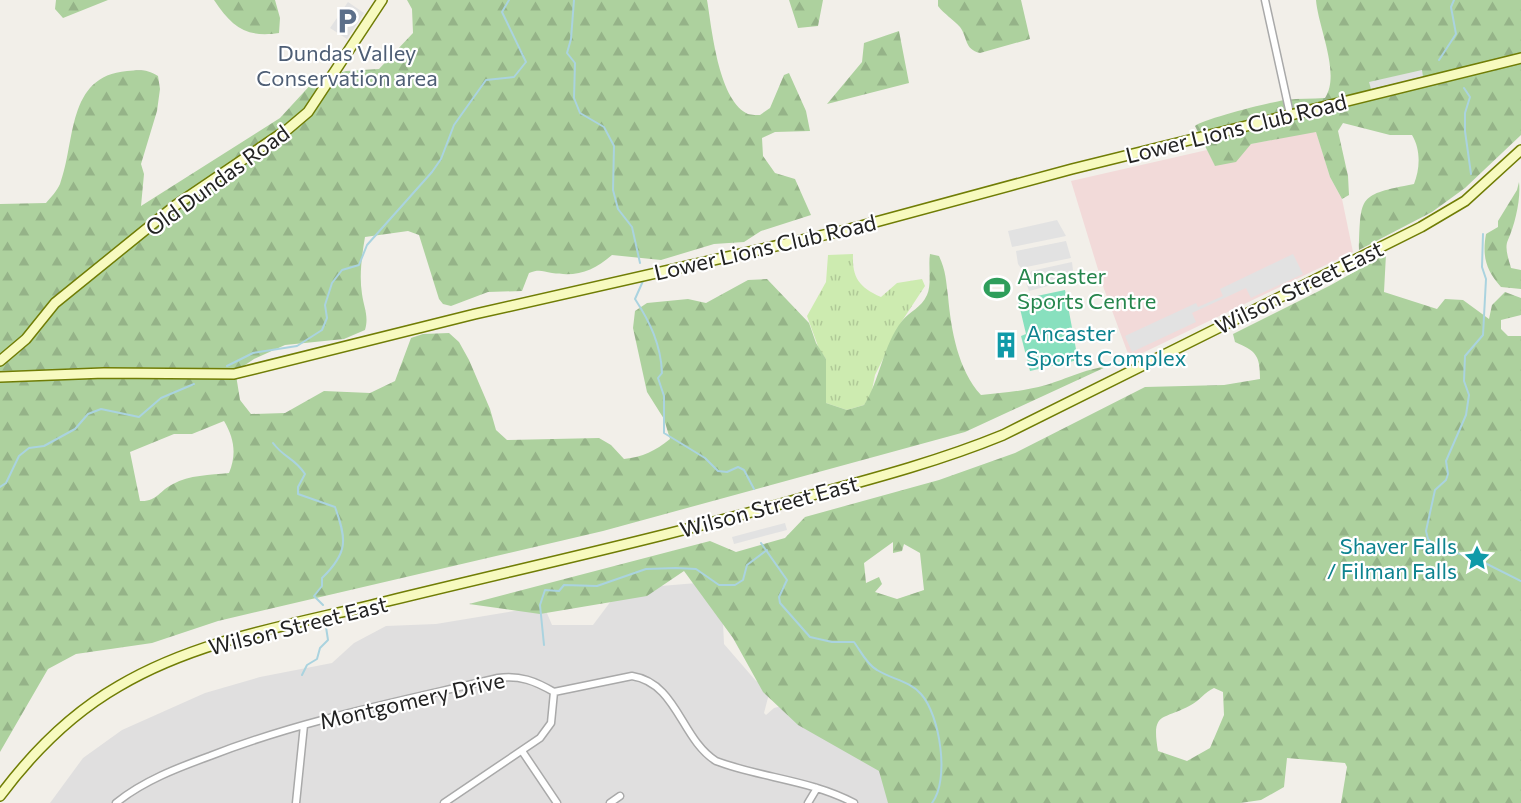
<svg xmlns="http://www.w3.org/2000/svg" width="1521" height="803" font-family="Commissioner,sans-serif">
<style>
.residential{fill:#e0dfdf}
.commercial{fill:#f2dad9}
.grass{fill:url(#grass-tufts)}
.forest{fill:url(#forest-firs);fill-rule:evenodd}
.pitch{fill:#88e0be}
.parking{fill:#e2e2e2}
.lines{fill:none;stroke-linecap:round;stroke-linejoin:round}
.stream{stroke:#aad3df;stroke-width:2}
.street-casing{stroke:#a9a9a9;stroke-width:9}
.secondary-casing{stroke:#707d05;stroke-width:12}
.street{stroke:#fff;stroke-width:6}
.secondary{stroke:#f7fabf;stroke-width:9}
.labels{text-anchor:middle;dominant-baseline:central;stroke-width:4.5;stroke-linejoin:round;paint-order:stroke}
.service-label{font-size:22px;fill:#4e5e75;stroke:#fff}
.street-label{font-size:22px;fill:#222;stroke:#fff}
.leisure-label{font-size:22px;fill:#27864d;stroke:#fff;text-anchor:start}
.culture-label{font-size:22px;fill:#0d838f;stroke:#fff;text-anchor:start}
</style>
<defs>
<pattern id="grass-tufts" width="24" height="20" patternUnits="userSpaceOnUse" patternTransform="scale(1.5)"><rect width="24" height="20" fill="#cdebb0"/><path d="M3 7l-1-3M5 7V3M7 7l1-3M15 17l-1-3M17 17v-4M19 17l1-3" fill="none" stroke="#b0c997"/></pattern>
<pattern id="forest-firs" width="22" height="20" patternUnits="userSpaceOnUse" patternTransform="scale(1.5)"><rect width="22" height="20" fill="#add19e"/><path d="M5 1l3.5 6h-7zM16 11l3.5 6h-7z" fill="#95b388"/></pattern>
</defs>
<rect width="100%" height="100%" fill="#f2efe9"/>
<path class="residential" d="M 697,583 L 723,623 L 724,644 L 756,681 L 771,686 L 764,713 L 766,715 L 774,708 L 786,705 L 896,777 L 890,803 L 50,803 L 83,758 L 122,730 L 205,693 L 260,677 L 332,663 L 354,643 L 386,626 L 436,624 L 544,606 L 552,625 L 593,625 L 611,601 L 625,589 Z"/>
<path class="commercial" d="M 1316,131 L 1330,177 L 1342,199 L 1353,252 L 1130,359 L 1104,289 L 1071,181 L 1207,150 L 1215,165 L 1251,144 Z"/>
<path class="grass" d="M 853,254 C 852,278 859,287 881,297 L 897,283 L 922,279 L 925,286 L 902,321 L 875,375 L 871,395 L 864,405 L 847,410 L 826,403 L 826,359 L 819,349 L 807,316 L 826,282 L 828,255 Z"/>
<path class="forest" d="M 56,0 L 108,0 L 63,18 L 55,9 Z
M 214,0 L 275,0 L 280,18 L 279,33 C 246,38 232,27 214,0 Z
M 407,0 L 707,0 C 712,29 718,97 746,113 C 749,115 756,115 760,115 L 770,108 L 784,75 L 789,73 L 806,111 L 810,131 L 775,132 L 762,138 L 763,156 L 775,173 L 795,179 L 811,215 L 761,231 L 744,242 L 714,244 L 661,260 L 612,255 C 593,271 578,277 552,273 C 542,271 539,269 529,273 L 522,291 L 488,292 L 451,306 L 443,304 L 439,299 L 419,235 L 408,231 L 365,237 C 362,255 359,275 362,294 C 364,308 369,316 365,330 L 344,339 L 285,345 L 254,359 L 239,369 L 236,375 L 240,400 L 251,414 L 285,413 L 324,391 L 370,393 L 395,381 L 411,338 L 423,334 L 449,333 L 459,342 L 469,360 L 490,409 L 496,430 L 507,440 L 599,438 L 611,445 L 624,459 C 643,457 655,451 670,439 L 664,419 L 647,392 L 633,328 L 635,311 L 647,303 L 688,299 L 706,303 L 748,280 L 767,279 L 809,323 L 816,343 L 826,359 L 826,403 L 847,410 L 864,405 C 880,380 883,345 902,321 C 910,311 921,308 927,295 C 932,284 928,266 930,254 L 939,256 C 946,271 946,281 948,296 C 951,330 958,370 981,395 C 1003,393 1024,391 1046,385 C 1069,378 1082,370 1108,366 L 965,432 L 603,531 L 218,621 L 152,643 L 76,654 L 48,669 L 0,752 L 0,204 L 46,203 C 51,197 57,191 60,184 C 76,142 66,76 127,71 C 140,70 147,69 158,76 L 160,89 L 157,111 L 141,164 L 144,174 L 141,206 L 280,118 L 315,80 L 346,71 L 379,69 L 413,33 L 412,9 ZM 224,421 C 234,438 237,454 229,473 C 210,475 189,475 173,484 C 160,490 157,502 140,501 L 130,452 L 174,434 L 192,434 Z
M 789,0 L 823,0 L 818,26 L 798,28 Z
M 938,0 L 1021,0 L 1030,39 L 980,53 C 964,49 968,38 960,27 C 954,20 944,14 938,6 Z
M 1316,0 L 1521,0 L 1521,135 L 1465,188 L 1432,212 L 1359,250 C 1361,195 1358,195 1414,184 C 1420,169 1421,150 1412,135 L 1390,135 L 1343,123 L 1338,131 L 1348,176 L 1349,195 L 1342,199 L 1330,177 L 1316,132 L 1251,144 L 1236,162 L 1215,166 L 1195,126 C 1201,120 1274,101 1286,100 C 1299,98 1312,99 1325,98 C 1341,74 1318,27 1316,0 Z
M 899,31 L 909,83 L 827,104 L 862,62 L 864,43 Z
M 1519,182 C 1521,199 1515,224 1508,240 C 1504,248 1509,260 1511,268 L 1521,270 L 1521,289 L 1501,287 C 1486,270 1482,257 1486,234 L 1498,227 L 1498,221 L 1517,190 Z
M 1386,254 L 1384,292 L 1437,309 L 1445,299 L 1463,300 L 1489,319 L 1492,305 L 1505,292 L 1521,298 L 1521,315 L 1501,320 L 1501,329 L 1508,336 L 1521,336 L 1521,803 L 1341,803 L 1347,767 L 1345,763 L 1287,758 L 1284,787 L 1261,800 L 1240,803 L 888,803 L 879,771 L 798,725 L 763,692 L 733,638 L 684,571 L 647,596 L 540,614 L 469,604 L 710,541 L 736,552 L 785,538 L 805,517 L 939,480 L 1015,453 L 1145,387 L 1224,385 L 1260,379 C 1260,355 1256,351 1235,342 L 1233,334 L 1331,285 ZM 893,542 L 893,553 L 902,551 L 904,544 L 920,553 L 924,590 L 897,599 L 875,592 L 882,584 L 879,577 L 866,583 L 864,563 ZM 1214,688 L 1223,692 L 1224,715 L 1210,748 L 1187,761 L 1158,751 C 1151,710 1163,721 1191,705 C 1199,701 1205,692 1214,688 Z"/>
<path class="pitch" d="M 1065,290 L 1078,360 L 1030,371 L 1021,336 L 1026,334 L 1018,300 Z"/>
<path class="parking" d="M 348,2 L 364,13 L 347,39 L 330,28 Z
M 1422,70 L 1423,77 L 1371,89 L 1369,82 Z
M 1057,220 L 1066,236 L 1012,247 L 1008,231 Z
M 1066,241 L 1071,258 L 1021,268 L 1018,264 L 1016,251 Z
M 1293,254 L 1303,274 L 1251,298 L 1246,288 L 1192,313 L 1196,322 L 1132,352 L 1125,336 L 1196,303 L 1198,307 L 1223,296 L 1220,289 Z
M 1072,262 L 1074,279 L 1029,291 L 1026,282 L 1031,271 Z
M 785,523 L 787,530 L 734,544 L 732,537 Z"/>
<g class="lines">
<path class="stream" d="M 574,0 L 571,39 L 567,53 L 575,63 L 574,98 L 580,113 L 604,127 L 614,146 L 613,190 L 618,209 L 632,227 L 640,263
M 1439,60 L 1456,34 L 1451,7 L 1454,0
M 1464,88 L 1470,97 L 1465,113 L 1465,131 L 1471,174
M 1483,234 L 1482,267 L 1486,279 L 1483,335 L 1465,356 L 1464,381 L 1469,395 L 1466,415 L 1446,461 L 1448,474 L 1446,480 L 1435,490 L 1426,531 L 1428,539 L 1437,547 L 1477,559 L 1521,581
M 643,281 L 635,299 C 650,322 661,345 662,373 L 658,378 L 664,396 L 664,433 L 705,458 L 718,471 L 727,472 L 738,467 L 744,470 L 754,489
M 227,366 L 253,353 L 297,346 L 322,330 L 327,318 L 325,305 L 332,283 L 342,270 L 359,265 L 367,245 L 432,172 L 441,159 L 454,125 L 486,80 L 514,77 L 526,62 L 502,12 L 509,0
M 273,443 C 285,459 294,457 305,474 L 298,487 L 298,494 L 335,507 C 347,540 348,553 322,578 L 322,586 L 314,596 L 323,605
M 0,487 L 6,483 L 19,456 L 29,448 L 44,446 L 75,429 L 88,414 L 101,409 L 139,417 L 161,398 L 194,384
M 761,543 L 787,580 L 779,597 L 780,603 L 810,637 L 832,642 L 854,642 C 860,650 867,665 877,670 C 891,679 910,681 921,694 C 940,715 950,780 932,803
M 544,645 L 540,605 L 545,590 L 559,591 L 564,585 L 597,586 L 646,569 L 676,568 L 696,569 L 719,585 L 735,585 L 743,580 L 747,565 L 767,550
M 302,675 L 307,665 L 317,659 L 320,648 L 328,640 L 326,627"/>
<g class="street-casing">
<path id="street" d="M 1265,0 L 1290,114
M 522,751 L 557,803
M 116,803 C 143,781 177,768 210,756 C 302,720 401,701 498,678 C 520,675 535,681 554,692 L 632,676 C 677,683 681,739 716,761 C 761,778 811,780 854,803
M 296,803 L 304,725
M 444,803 L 540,738 L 551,723 L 554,692
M 610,803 L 620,796
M 808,803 L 817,788"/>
</g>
<g class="secondary-casing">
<path id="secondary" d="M 0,361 L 26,339 L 55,303 L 176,205 L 288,129 L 308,112 L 382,0
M 0,377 L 104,373 L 234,374 L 475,314 L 846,230 L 1072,169 L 1521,58
M 0,796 C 32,753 72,713 119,686 C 200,638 298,624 388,601 C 531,566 675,535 816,494 C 879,477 942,460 1003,435 L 1421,227 L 1465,201 L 1521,150"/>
</g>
<use href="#street" class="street"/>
<use href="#secondary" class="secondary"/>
</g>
<defs>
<g id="parking-bare" transform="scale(2.07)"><path d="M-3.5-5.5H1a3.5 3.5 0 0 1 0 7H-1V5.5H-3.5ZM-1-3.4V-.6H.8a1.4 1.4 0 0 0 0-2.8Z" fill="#5c6f8a" stroke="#fff" stroke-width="2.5" paint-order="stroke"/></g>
<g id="stadium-bare" transform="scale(2.07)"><path d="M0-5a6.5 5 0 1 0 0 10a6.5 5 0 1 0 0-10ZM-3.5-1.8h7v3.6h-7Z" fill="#2e9e5b" stroke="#fff" stroke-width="2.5" paint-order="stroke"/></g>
<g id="building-bare" transform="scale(2.07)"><path d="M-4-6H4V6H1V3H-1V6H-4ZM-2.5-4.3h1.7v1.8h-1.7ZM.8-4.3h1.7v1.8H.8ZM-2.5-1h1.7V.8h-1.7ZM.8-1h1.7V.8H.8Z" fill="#0f9aa8" stroke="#fff" stroke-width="2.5" paint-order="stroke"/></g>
<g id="sight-bare" transform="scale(2.07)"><path d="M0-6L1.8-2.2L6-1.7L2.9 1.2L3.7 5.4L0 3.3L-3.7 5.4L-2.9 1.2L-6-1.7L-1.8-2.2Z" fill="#0f9aa8" stroke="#fff" stroke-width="2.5" paint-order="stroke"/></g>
</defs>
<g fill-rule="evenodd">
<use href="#parking-bare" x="347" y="21"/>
<use href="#stadium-bare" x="997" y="288"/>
<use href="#building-bare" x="1006" y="345"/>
<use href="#sight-bare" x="1477" y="558"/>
</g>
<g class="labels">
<g class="service-label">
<text x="347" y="52">Dundas Valley<tspan x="347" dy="25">Conservation area</tspan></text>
</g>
<g class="street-label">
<text transform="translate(1236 128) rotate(-14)">Lower Lions Club Road</text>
<text transform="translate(217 180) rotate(-36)">Old Dundas Road</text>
<text transform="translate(765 247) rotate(-13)">Lower Lions Club Road</text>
<text transform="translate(1299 287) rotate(-26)">Wilson Street East</text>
<text transform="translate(769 506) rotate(-15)">Wilson Street East</text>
<text transform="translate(298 625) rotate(-14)">Wilson Street East</text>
<text transform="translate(412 700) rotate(-13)">Montgomery Drive</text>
</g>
<g class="leisure-label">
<text x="1017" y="275">Ancaster<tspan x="1017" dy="25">Sports Centre</tspan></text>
</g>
<g class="culture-label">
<text x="1026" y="332">Ancaster<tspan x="1026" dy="25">Sports Complex</tspan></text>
<text x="1457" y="545" text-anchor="end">Shaver Falls<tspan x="1457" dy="25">/ Filman Falls</tspan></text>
</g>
</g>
</svg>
